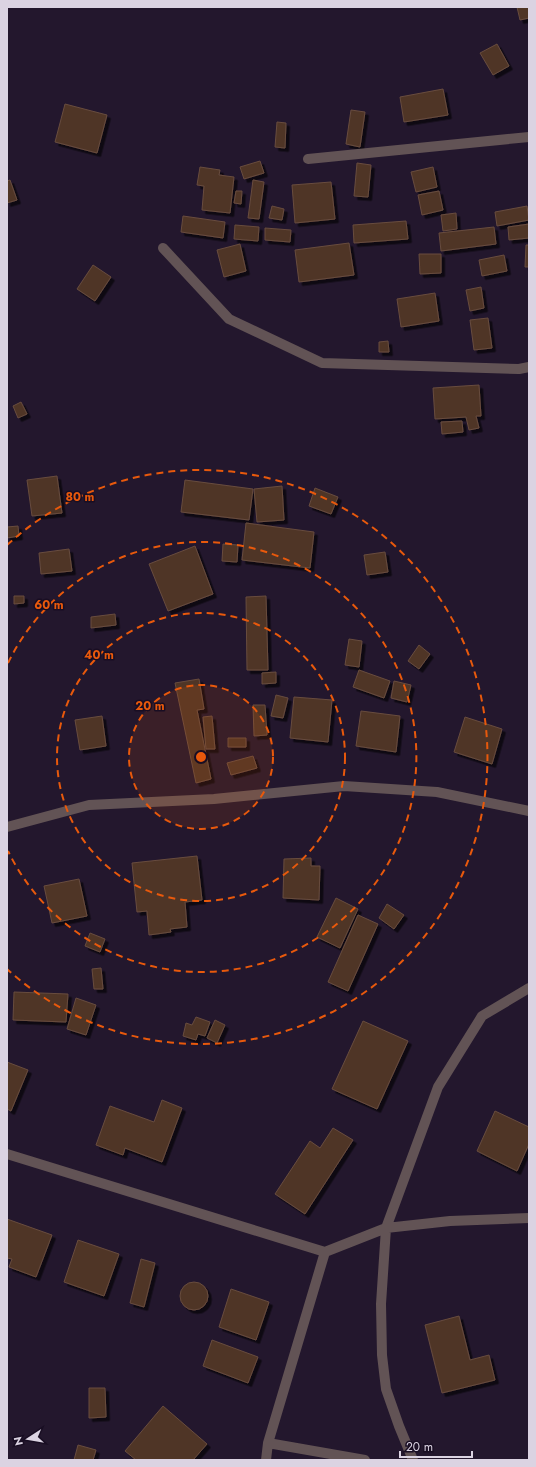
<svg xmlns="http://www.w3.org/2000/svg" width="536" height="1467" font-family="Jost,sans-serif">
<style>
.building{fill:#4f3527;stroke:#684c3e;filter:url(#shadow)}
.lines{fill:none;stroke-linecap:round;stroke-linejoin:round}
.minor{stroke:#625355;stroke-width:10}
.ring{fill:none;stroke:#e8590c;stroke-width:2;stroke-dasharray:7 5}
.centre{fill:#e8590c;stroke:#190e23;stroke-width:2}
.ring-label{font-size:12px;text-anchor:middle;font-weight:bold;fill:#e8590c;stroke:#190e23;stroke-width:3;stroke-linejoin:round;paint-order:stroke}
</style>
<defs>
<filter id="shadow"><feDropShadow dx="3.5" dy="3.5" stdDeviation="0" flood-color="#0009"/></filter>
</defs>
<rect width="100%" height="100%" fill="#23172d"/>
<path class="building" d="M 517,7 L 529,7 L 529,18 L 520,20 Z
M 497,44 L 509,66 L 493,75 L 480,53 Z
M 443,89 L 448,115 L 404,122 L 400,97 Z
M 65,104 L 107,115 L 97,153 L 55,142 Z
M 351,110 L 365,112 L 360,147 L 346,144 Z
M 277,122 L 286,123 L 285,148 L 275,147 Z
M 260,161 L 264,173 L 244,179 L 240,167 Z
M 357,163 L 371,165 L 368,197 L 354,196 Z
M 200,167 L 220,170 L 219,175 L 234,177 L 230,213 L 202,210 L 204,186 L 197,185 Z
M 433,167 L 437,187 L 416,192 L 411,172 Z
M 10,180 L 17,200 L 7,203 L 7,181 Z
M 253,180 L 264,182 L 259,219 L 248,218 Z
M 331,182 L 335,219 L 295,223 L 292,185 Z
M 236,191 L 242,191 L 241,204 L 234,203 Z
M 439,191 L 443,210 L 422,215 L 418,195 Z
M 272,206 L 284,209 L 282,220 L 269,218 Z
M 527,206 L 529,220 L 497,226 L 495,212 Z
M 456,213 L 457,229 L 443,231 L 441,215 Z
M 183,216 L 225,222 L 223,238 L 181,232 Z
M 406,221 L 408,239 L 354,243 L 353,225 Z
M 529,224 L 529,238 L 509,240 L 508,227 Z
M 235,225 L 259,227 L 258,241 L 234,239 Z
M 494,227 L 496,244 L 441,251 L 439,233 Z
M 265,228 L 291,230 L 290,242 L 265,240 Z
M 349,243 L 354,275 L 299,282 L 295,250 Z
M 240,244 L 246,271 L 224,277 L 217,250 Z
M 526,245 L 529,245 L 529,267 L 525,267 Z
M 419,254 L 441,254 L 441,273 L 420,274 Z
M 504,255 L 507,271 L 482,276 L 479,260 Z
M 93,265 L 111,277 L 95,301 L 77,289 Z
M 481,287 L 484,308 L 470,311 L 466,290 Z
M 435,293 L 439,321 L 401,327 L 397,299 Z
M 488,318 L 492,348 L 474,350 L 470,320 Z
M 388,341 L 389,352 L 379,352 L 379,342 Z
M 479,385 L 481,416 L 476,416 L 479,428 L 469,430 L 466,417 L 435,419 L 433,388 Z
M 21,402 L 27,414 L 18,418 L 13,406 Z
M 462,421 L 463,432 L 442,434 L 441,422 Z
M 57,476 L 62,513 L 32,516 L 27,480 Z
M 185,480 L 253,489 L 249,520 L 181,512 Z
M 282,486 L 284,520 L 257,522 L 254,489 Z
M 315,488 L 338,497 L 331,514 L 309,506 Z
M 246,523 L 314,532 L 310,568 L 242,560 Z
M 18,526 L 19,536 L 7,538 L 7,527 Z
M 223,544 L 238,545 L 237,562 L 222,561 Z
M 195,546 L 213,594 L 168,611 L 149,564 Z
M 69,549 L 72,571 L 41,574 L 39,553 Z
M 385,552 L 388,572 L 367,575 L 364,555 Z
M 14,596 L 24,596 L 24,603 L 14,604 Z
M 266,596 L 268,670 L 247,670 L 246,597 Z
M 115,614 L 116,625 L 91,628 L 91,617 Z
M 349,639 L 362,641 L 359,667 L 345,665 Z
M 419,645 L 430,654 L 419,669 L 408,661 Z
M 359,670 L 390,681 L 384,698 L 353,687 Z
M 276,672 L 276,683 L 262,684 L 262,673 Z
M 199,679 L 204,709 L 197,710 L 211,779 L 196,783 L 175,683 Z
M 394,681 L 411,685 L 407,702 L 391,698 Z
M 276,695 L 288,698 L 283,718 L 271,716 Z
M 294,697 L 332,700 L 328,742 L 290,738 Z
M 253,705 L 265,705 L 267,735 L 254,736 Z
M 361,711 L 400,716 L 396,752 L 356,746 Z
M 102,716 L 106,746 L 80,750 L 75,720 Z
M 212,716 L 215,749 L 206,749 L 203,717 Z
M 465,717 L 502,729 L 492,764 L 454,752 Z
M 228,738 L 246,738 L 246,747 L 228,747 Z
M 253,756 L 257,768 L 231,775 L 227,763 Z
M 197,856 L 202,900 L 185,902 L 187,927 L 170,929 L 171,932 L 149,935 L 147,911 L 137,912 L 132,863 Z
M 311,858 L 311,866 L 320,866 L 319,900 L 283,898 L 284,859 Z
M 79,879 L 87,916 L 52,923 L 44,886 Z
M 336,898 L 358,909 L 340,948 L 317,937 Z
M 387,904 L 404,915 L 394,929 L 379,918 Z
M 358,915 L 378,924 L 348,991 L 328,982 Z
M 90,933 L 105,939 L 100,952 L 85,946 Z
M 101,968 L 103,989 L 94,989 L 92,969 Z
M 14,992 L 68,994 L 66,1022 L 13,1020 Z
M 76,998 L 96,1005 L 86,1035 L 67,1029 Z
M 196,1017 L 210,1022 L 205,1036 L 198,1034 L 196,1040 L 183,1036 L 186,1023 L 192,1025 Z
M 215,1020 L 225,1025 L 217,1043 L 207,1038 Z
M 363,1021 L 408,1041 L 377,1109 L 332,1089 Z
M 7,1062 L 28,1070 L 11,1111 L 7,1109 Z
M 162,1100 L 182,1108 L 162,1162 L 125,1148 L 123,1155 L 96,1145 L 110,1106 L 154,1122 Z
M 495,1111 L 529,1127 L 529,1144 L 517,1171 L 477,1151 Z
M 333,1128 L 353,1140 L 305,1214 L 275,1194 L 310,1141 L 320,1148 Z
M 7,1219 L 52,1235 L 36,1277 L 9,1267 L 12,1259 L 7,1258 Z
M 78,1240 L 119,1254 L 104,1296 L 64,1282 Z
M 141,1259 L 155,1263 L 144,1307 L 130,1303 Z
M180 1296a14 14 0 1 1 28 0a14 14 0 1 1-28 0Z
M 231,1289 L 269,1302 L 256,1340 L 219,1327 Z
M 459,1316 L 470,1360 L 489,1355 L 495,1380 L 442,1393 L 425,1325 Z
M 212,1340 L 258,1357 L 248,1383 L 203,1366 Z
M 89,1388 L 105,1388 L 106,1417 L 89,1418 Z
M 163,1406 L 207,1444 L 193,1460 L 136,1460 L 125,1451 Z
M 78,1445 L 96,1450 L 93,1460 L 74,1460 Z"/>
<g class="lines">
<path class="minor" d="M 308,159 L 529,137
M 163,248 L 229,319 L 322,363 L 519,369 L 529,367
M 7,827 L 89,805 L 214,799 L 344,786 L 437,792 L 529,811
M 7,1154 L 325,1252
M 268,1443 L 365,1460
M 266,1460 L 268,1443 L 325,1252 L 386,1228 L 438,1087 L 482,1016 L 529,988
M 413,1460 L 399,1426 L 386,1389 L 382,1355 L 381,1304 L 386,1228 L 450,1221 L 529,1218"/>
</g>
<circle cx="201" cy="757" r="72" fill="#e8590c" fill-opacity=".12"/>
<g class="ring">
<circle cx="201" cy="757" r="72"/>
<circle cx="201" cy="757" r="144"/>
<path d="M8 663A215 215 0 1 1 8 851"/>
<path d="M7 545A287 287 0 1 1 7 969"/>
</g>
<circle cx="201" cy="757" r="6" class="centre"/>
<g class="ring-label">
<text x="80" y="501">80 m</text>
<text x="49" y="609">60 m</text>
<text x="99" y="659">40 m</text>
<text x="150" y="710">20 m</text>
</g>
<rect width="536" height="1467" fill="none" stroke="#dbd3e2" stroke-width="16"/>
<g transform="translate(28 1439) rotate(258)" stroke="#190e23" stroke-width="3" paint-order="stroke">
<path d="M0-3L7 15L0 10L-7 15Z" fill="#dbd3e2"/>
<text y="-6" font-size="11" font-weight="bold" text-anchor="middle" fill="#dbd3e2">N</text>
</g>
<path d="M400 1451v6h72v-6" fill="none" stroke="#dbd3e2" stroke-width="2"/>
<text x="406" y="1451" font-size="12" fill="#dbd3e2" stroke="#190e23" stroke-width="3" paint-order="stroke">20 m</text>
</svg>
